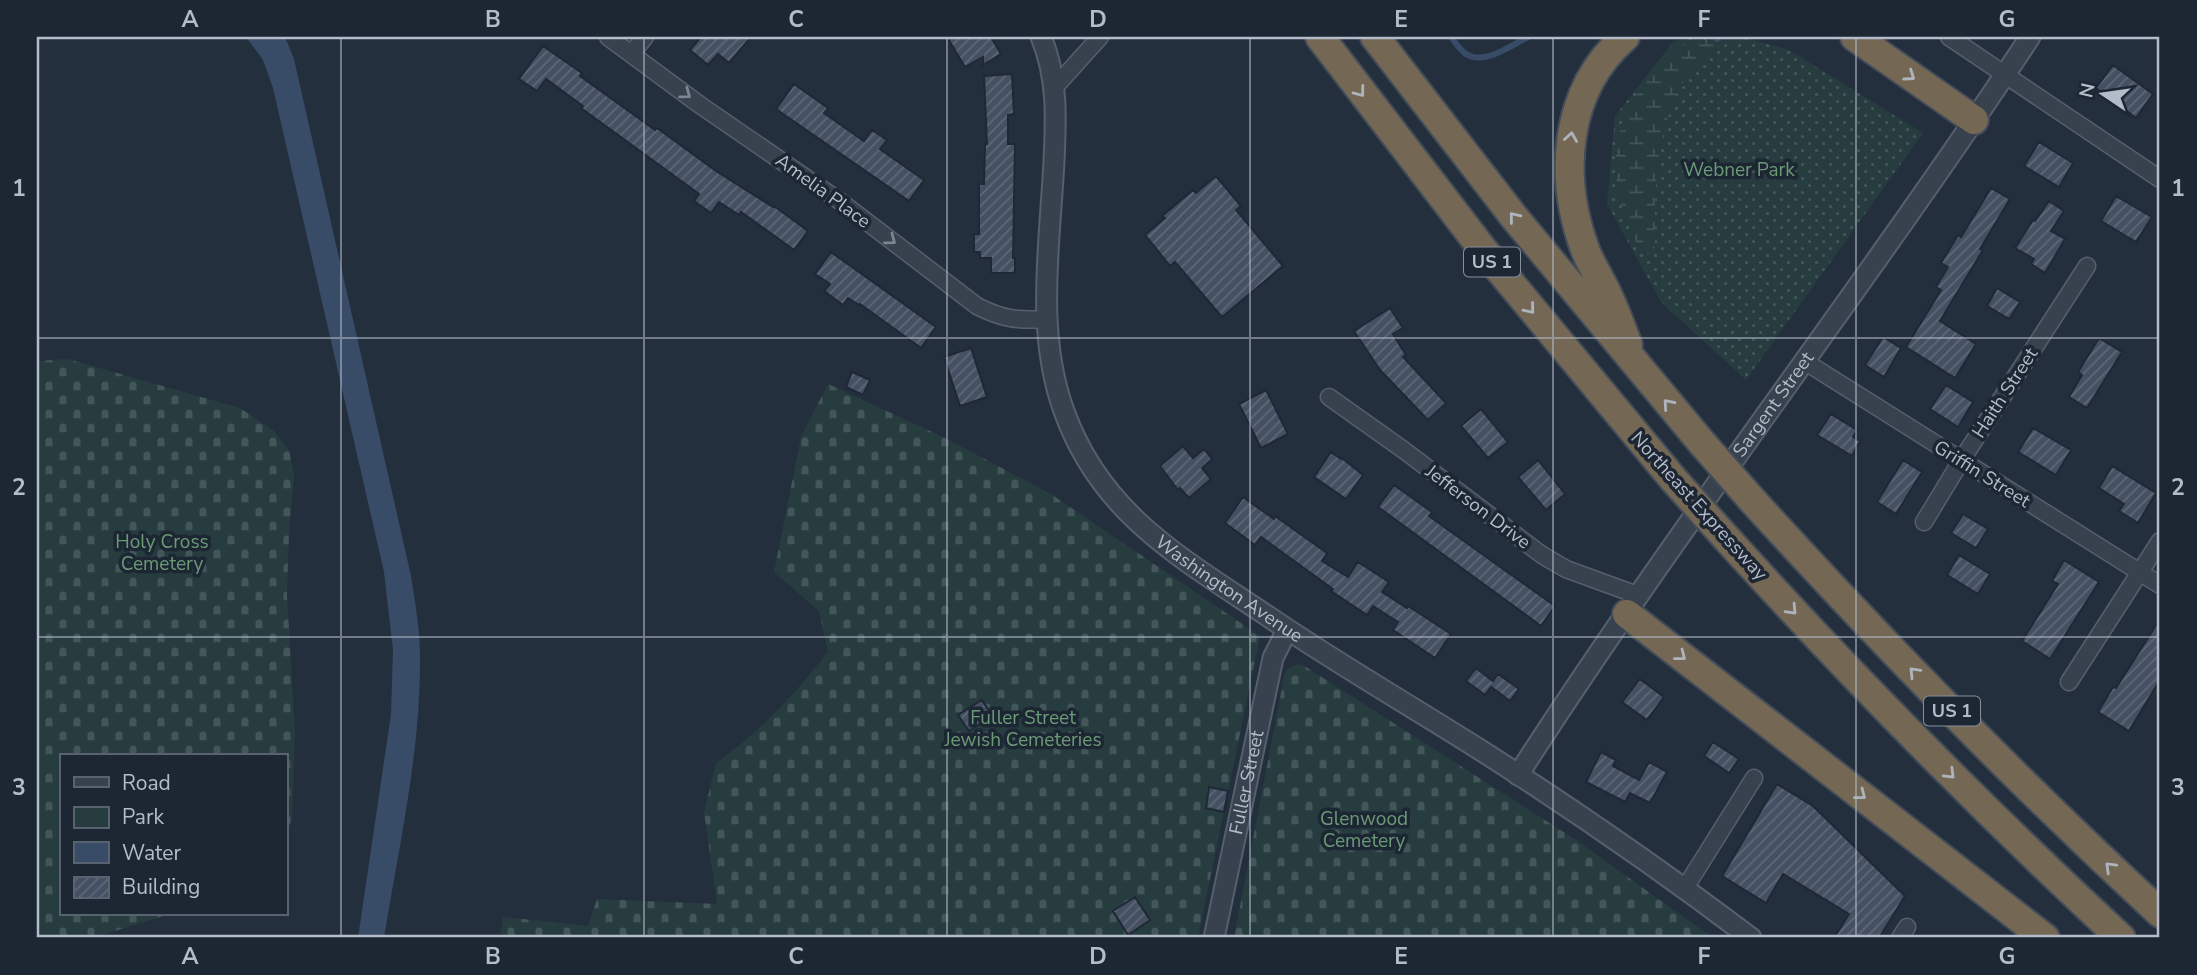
<svg xmlns="http://www.w3.org/2000/svg" width="2197" height="975" font-family="'Nunito Sans',sans-serif">
<style>
.green{fill:url(#green-dots)}
.wetland{fill:url(#wetland-marsh)}
.cemetery{fill:url(#cemetery-stones)}
.water{fill:#394c67}
.lines{fill:none;stroke-linecap:round;stroke-linejoin:round}
.stream{stroke:#394c67;stroke-width:6}
.building{fill:url(#building-hatch);stroke:#1f2835;stroke-width:2}
.minor-casing{stroke:#565f6c;stroke-width:19}
.tertiary-casing{stroke:#565f6c;stroke-width:23}
.motorway-casing{stroke:#434c59;stroke-width:32}
.minor{stroke:#38414e;stroke-width:16}
.tertiary{stroke:#38414e;stroke-width:19}
.motorway{stroke:#746855;stroke-width:28}
.motorway-bridge-casing{stroke:#434c59;stroke-width:32;stroke-linecap:butt}
.motorway-bridge{stroke:#746855;stroke-width:28}
.oneway{stroke:#aeb4bd}
.oneway2{stroke:#7c8592}
.grid{fill:none;stroke:#b4bcc9;stroke-width:2;stroke-opacity:0.55}
.labels{text-anchor:middle;dominant-baseline:central;stroke-width:7;stroke-linejoin:round;paint-order:stroke}
.shield{fill:#1d2633;stroke:#878f9c;stroke-width:2}
.shield-label{font-size:18px;font-weight:bold;fill:#b4bcc9}
.park-label{font-size:19px;fill:#6b9a76;stroke:#1d2633}
.street-label{font-size:19px;fill:#b4bcc9;stroke:#1d2633}
.neatline{fill:none;stroke:#b4bcc9;stroke-width:2.5}
.grid-label{font-size:23px;text-anchor:middle;font-weight:bold;fill:#b4bcc9}
</style>
<defs>
<pattern id="green-dots" width="8" height="8" patternUnits="userSpaceOnUse" patternTransform="scale(1.75)"><rect width="8" height="8" fill="#263c3f"/><path d="M2 2h.1M6 6h.1" fill="none" stroke="#435659" stroke-width="1.8" stroke-linecap="round"/></pattern>
<pattern id="wetland-marsh" width="20" height="14" patternUnits="userSpaceOnUse" patternTransform="scale(1.75)"><rect width="20" height="14" fill="#263c3f"/><path d="M1 5h8M5 5V1M11 12h8M15 12V8" fill="none" stroke="#435659"/></pattern>
<pattern id="cemetery-stones" width="16" height="16" patternUnits="userSpaceOnUse" patternTransform="scale(1.75)"><rect width="16" height="16" fill="#263c3f"/><path d="M2 7V4a2 2 0 0 1 4 0v3zM10 15v-3a2 2 0 0 1 4 0v3z" fill="#435659"/></pattern>
<pattern id="building-hatch" width="6" height="6" patternUnits="userSpaceOnUse" patternTransform="scale(1.75)"><rect width="6" height="6" fill="#455162"/><path d="M-1 1l2-2M0 6l6-6M5 7l2-2" fill="none" stroke="#5d6877"/></pattern>
</defs>
<rect width="100%" height="100%" fill="#242f3e"/>
<path class="green" d="M 1697,37 L 1744,37 L 1789,50 L 1923,133 L 1746,380 L 1661,302 L 1607,204 L 1615,116 L 1674,41 Z"/>
<path class="wetland" d="M 1738,37 C 1724,45 1699,58 1690,71 C 1655,122 1654,188 1655,247 L 1648,254 L 1642,252 C 1618,213 1606,162 1625,118 C 1628,110 1633,102 1637,94 C 1645,76 1657,59 1674,49 C 1693,39 1718,39 1738,37 Z"/>
<path class="cemetery" d="M 68,359 L 240,408 L 274,431 L 289,450 L 294,474 L 289,531 L 287,595 L 295,731 L 292,819 L 285,838 L 285,756 L 61,756 L 61,914 L 170,914 L 92,938 L 37,938 L 37,361 Z
M 828,384 L 941,436 L 1051,494 L 1260,636 L 1198,938 L 500,938 L 503,917 L 588,926 L 597,899 L 717,904 L 704,812 L 716,763 C 759,733 796,693 828,652 L 819,611 L 774,572 L 801,437 Z
M 1299,664 L 1306,667 L 1576,840 L 1713,938 L 1234,938 L 1285,672 L 1291,667 Z"/>
<path class="water" d="M 246,37 L 285,37 L 294,59 L 411,576 C 415,602 420,629 420,656 C 421,751 399,845 384,938 L 358,938 L 391,714 L 393,650 L 384,572 L 273,88 L 263,60 Z"/>
<g class="lines">
<path class="stream" d="M 1451,37 C 1455,42 1460,50 1466,54 C 1484,66 1512,45 1528,37
M 1716,37 L 1717,39"/>
</g>
<path class="building" d="M 698,37 L 751,37 L 729,63 L 718,54 L 708,65 L 690,50 L 700,38 Z
M 947,37 L 991,37 L 1001,54 L 983,65 L 983,57 L 965,67 Z
M 543,46 L 582,73 L 580,76 L 655,130 L 657,128 L 716,171 L 773,207 L 774,206 L 808,231 L 794,250 L 741,212 L 739,215 L 719,202 L 711,213 L 694,201 L 699,194 L 581,108 L 583,106 L 546,79 L 537,91 L 519,79 Z
M 2113,65 L 2153,94 L 2136,118 L 2096,88 Z
M 1012,74 L 1014,114 L 1008,115 L 1008,144 L 1015,144 L 1013,258 L 1015,258 L 1015,273 L 991,273 L 991,258 L 980,258 L 980,252 L 974,252 L 974,234 L 979,234 L 979,184 L 984,184 L 985,144 L 987,144 L 984,76 Z
M 794,84 L 828,108 L 824,113 L 864,141 L 872,130 L 887,140 L 880,149 L 924,180 L 909,201 L 776,109 Z
M 2039,142 L 2073,163 L 2059,187 L 2024,166 Z
M 1216,176 L 1241,206 L 1236,210 L 1283,266 L 1222,317 L 1175,262 L 1170,266 L 1145,235 L 1165,218 L 1162,216 L 1193,190 L 1196,193 Z
M 1991,188 L 2010,199 L 1980,249 L 1983,250 L 1940,321 L 1976,344 L 1955,378 L 1906,347 L 1941,290 L 1936,287 L 1948,267 L 1941,263 L 1958,235 L 1961,237 Z
M 2116,196 L 2152,217 L 2136,242 L 2101,221 Z
M 2049,201 L 2064,211 L 2051,231 L 2065,239 L 2045,273 L 2031,264 L 2034,259 L 2015,248 L 2033,220 L 2035,221 Z
M 831,252 L 936,327 L 921,348 L 860,304 L 859,305 L 848,298 L 843,305 L 824,291 L 830,284 L 815,274 Z
M 1997,288 L 2020,302 L 2009,319 L 1987,306 Z
M 1390,308 L 1403,328 L 1393,334 L 1406,355 L 1403,357 L 1446,403 L 1428,420 L 1380,370 L 1354,331 Z
M 1883,337 L 1901,348 L 1884,377 L 1865,365 Z
M 2099,338 L 2122,352 L 2087,408 L 2069,397 L 2082,375 L 2078,372 Z
M 971,348 L 987,397 L 960,406 L 944,357 Z
M 852,372 L 870,380 L 863,395 L 846,387 Z
M 1946,385 L 1973,402 L 1958,427 L 1930,409 Z
M 1266,390 L 1288,434 L 1261,448 L 1239,404 Z
M 1481,409 L 1508,442 L 1488,458 L 1461,426 Z
M 1831,414 L 1857,430 L 1853,437 L 1860,441 L 1852,456 L 1817,435 Z
M 2033,428 L 2071,450 L 2056,475 L 2018,452 Z
M 1183,446 L 1193,458 L 1204,449 L 1212,459 L 1202,468 L 1211,479 L 1189,498 L 1180,488 L 1178,490 L 1160,466 Z
M 1331,452 L 1341,459 L 1342,458 L 1363,475 L 1346,499 L 1314,477 Z
M 1538,460 L 1565,494 L 1546,510 L 1518,477 Z
M 1903,460 L 1922,472 L 1896,514 L 1877,502 Z
M 2112,466 L 2156,493 L 2138,523 L 2119,511 L 2124,504 L 2099,488 Z
M 1394,485 L 1432,512 L 1429,516 L 1555,606 L 1541,626 L 1378,507 Z
M 1243,497 L 1274,519 L 1275,516 L 1327,553 L 1322,561 L 1348,577 L 1358,562 L 1389,582 L 1382,592 L 1407,608 L 1408,606 L 1451,634 L 1435,658 L 1393,630 L 1398,622 L 1373,606 L 1367,615 L 1331,591 L 1333,589 L 1261,537 L 1255,545 L 1225,523 Z
M 1963,514 L 1988,529 L 1976,548 L 1951,533 Z
M 1959,555 L 1990,574 L 1978,594 L 1947,575 Z
M 2064,560 L 2099,582 L 2050,659 L 2022,641 L 2058,584 L 2052,581 Z
M 2160,619 L 2160,680 L 2129,731 L 2098,712 L 2113,687 L 2116,688 Z
M 1476,668 L 1493,681 L 1498,674 L 1519,689 L 1510,701 L 1491,687 L 1485,695 L 1466,681 Z
M 1640,679 L 1664,697 L 1647,720 L 1622,702 Z
M 982,700 L 992,716 L 969,731 L 958,715 Z
M 1713,742 L 1739,759 L 1729,773 L 1704,756 Z
M 1601,752 L 1616,760 L 1613,766 L 1639,780 L 1649,762 L 1667,772 L 1650,803 L 1630,793 L 1625,802 L 1586,782 Z
M 1777,784 L 1813,806 L 1905,896 L 1879,938 L 1834,938 L 1849,914 L 1783,874 L 1766,903 L 1722,876 Z
M 1209,787 L 1228,791 L 1224,812 L 1206,808 Z
M 1135,897 L 1150,920 L 1128,935 L 1113,911 Z"/>
<g class="lines">
<g class="minor-casing">
<path id="minor" d="M 608,37 L 700,105 L 841,202 L 977,306 C 1002,319 1019,321 1047,319
M 1949,37 L 2160,179
M 631,54 L 645,37
M 1055,87 L 1100,37
M 1804,361 L 2160,585
M 1329,397 L 1405,451 L 1542,555 L 1566,569 L 1640,596
M 1924,522 L 1961,461 L 2087,266
M 2069,682 L 2160,541
M 1685,888 L 1754,778
M 1900,938 L 1907,927"/>
</g>
<g class="tertiary-casing">
<g id="tertiary">
<path id="s1" d="M 1041,37 C 1058,77 1056,119 1054,161 C 1050,243 1035,332 1064,411 C 1101,515 1183,559 1269,617 C 1338,664 1411,706 1482,751 C 1574,810 1664,872 1751,938"/>
<path id="s2" d="M 1518,775 C 1680,523 1865,287 2030,37"/>
<path id="s3" d="M 1214,938 L 1273,658 L 1287,630"/>
</g>
</g>
<g class="motorway-casing">
<path id="motorway" d="M 1320,37 L 1484,251 L 1674,480
M 1375,37 L 1514,217 L 1702,443
M 1625,37 C 1563,91 1558,178 1586,252 C 1593,269 1603,283 1610,300 C 1617,315 1622,330 1628,345
M 1855,37 L 1974,120
M 1753,501 C 1883,644 2018,782 2160,913
M 1729,541 C 1854,679 1985,812 2121,938
M 1627,614 L 2045,938"/>
</g>
<use href="#minor" class="minor"/>
<use href="#tertiary" class="tertiary"/>
<use href="#motorway" class="motorway"/>
<g class="motorway-bridge-casing">
<path id="motorway-bridge" d="M 1702,443 L 1753,501
M 1674,480 L 1729,541"/>
</g>
<use href="#motorway-bridge" class="motorway-bridge"/>
</g>
<defs><path id="oneway-chevron" d="M-2-3.5L2.5 0L-2 3.5" fill="none" stroke-width="1.6" stroke-linecap="round" stroke-linejoin="round" transform="scale(1.75)"/></defs>
<g class="oneway">
<use href="#oneway-chevron" transform="translate(1910 76) rotate(35)"/>
<use href="#oneway-chevron" transform="translate(1360 92) rotate(53)"/>
<use href="#oneway-chevron" transform="translate(1571 137) rotate(-81)"/>
<use href="#oneway-chevron" transform="translate(1514 217) rotate(-129)"/>
<use href="#oneway-chevron" transform="translate(1530 309) rotate(51)"/>
<use href="#oneway-chevron" transform="translate(1668 404) rotate(-131)"/>
<use href="#oneway-chevron" transform="translate(1792 610) rotate(47)"/>
<use href="#oneway-chevron" transform="translate(1681 656) rotate(38)"/>
<use href="#oneway-chevron" transform="translate(1914 672) rotate(-134)"/>
<use href="#oneway-chevron" transform="translate(1950 774) rotate(45)"/>
<use href="#oneway-chevron" transform="translate(1861 795) rotate(38)"/>
<use href="#oneway-chevron" transform="translate(2110 867) rotate(-136)"/>
</g>
<g class="oneway2">
<use href="#oneway-chevron" transform="translate(686 94) rotate(36)"/>
<use href="#oneway-chevron" transform="translate(891 240) rotate(37)"/>
</g>
<path class="grid" d="M 341,37 L 341,938M 644,37 L 644,938M 947,37 L 947,938M 1250,37 L 1250,938M 1553,37 L 1553,938M 1856,37 L 1856,938M 37,338 L 2160,338M 37,637 L 2160,637"/>
<g class="labels">
<g class="shield">
<rect x="1464" y="247.5" width="56" height="29" rx="5"/>
<rect x="1924" y="696.5" width="56" height="29" rx="5"/>
</g>
<g class="shield-label">
<text x="1492" y="262">US 1</text>
<text x="1952" y="711">US 1</text>
</g>
<g class="park-label">
<text x="1739" y="170">Webner Park</text>
<text x="162" y="542">Holy Cross<tspan x="162" dy="22">Cemetery</tspan></text>
<text x="1023" y="718">Fuller Street<tspan x="1023" dy="22">Jewish Cemeteries</tspan></text>
<text x="1364" y="819">Glenwood<tspan x="1364" dy="22">Cemetery</tspan></text>
</g>
<g class="street-label">
<text transform="translate(823 191) rotate(36)">Amelia Place</text>
<text transform="translate(2005 393) rotate(-57)">Haith Street</text>
<text stroke="none"><textPath href="#s2" startOffset="450">Sargent Street</textPath></text>
<text transform="translate(1982 474) rotate(32)">Griffin Street</text>
<text transform="translate(1699 506) rotate(48)">Northeast Expressway</text>
<text transform="translate(1478 507) rotate(37)">Jefferson Drive</text>
<text stroke="none"><textPath href="#s1" startOffset="626">Washington Avenue</textPath></text>
<text stroke="none"><textPath href="#s3" startOffset="159">Fuller Street</textPath></text>
</g>
</g>
<rect width="2197" height="975" fill="none" stroke="#1d2633" stroke-width="77"/>
<rect x="60" y="754" width="228" height="161" fill="#1d2633" stroke="#59626f" stroke-width="2"/>
<rect x="74" y="777" width="35" height="10" fill="#38414e" stroke="#59626f" stroke-width="2"/>
<text x="122" y="790" font-size="21" fill="#b4bcc9">Road</text>
<rect x="74" y="807" width="35" height="21" fill="#263c3f" stroke="#59626f" stroke-width="2"/>
<text x="122" y="824" font-size="21" fill="#b4bcc9">Park</text>
<rect x="74" y="842" width="35" height="21" fill="#394c67" stroke="#59626f" stroke-width="2"/>
<text x="122" y="860" font-size="21" fill="#b4bcc9">Water</text>
<rect x="74" y="877" width="35" height="21" fill="url(#building-hatch)" stroke="#59626f" stroke-width="2"/>
<text x="122" y="894" font-size="21" fill="#b4bcc9">Building</text>
<g transform="translate(2103 94) rotate(283)" stroke="#1d2633" stroke-width="5" paint-order="stroke">
<path d="M0-5L12 26L0 18L-12 26Z" fill="#b4bcc9"/>
<text y="-10" font-size="19" font-weight="bold" text-anchor="middle" fill="#b4bcc9">N</text>
</g>
<rect x="38" y="38" width="2120" height="898" class="neatline"/>
<g class="grid-label">
<text x="190" y="27">A</text>
<text x="493" y="27">B</text>
<text x="796" y="27">C</text>
<text x="1098" y="27">D</text>
<text x="1401" y="27">E</text>
<text x="1704" y="27">F</text>
<text x="2007" y="27">G</text>
<text x="19" y="196">1</text>
<text x="2178" y="196">1</text>
<text x="19" y="495">2</text>
<text x="2178" y="495">2</text>
<text x="19" y="795">3</text>
<text x="2178" y="795">3</text>
<text x="190" y="964">A</text>
<text x="493" y="964">B</text>
<text x="796" y="964">C</text>
<text x="1098" y="964">D</text>
<text x="1401" y="964">E</text>
<text x="1704" y="964">F</text>
<text x="2007" y="964">G</text>
</g>
</svg>
